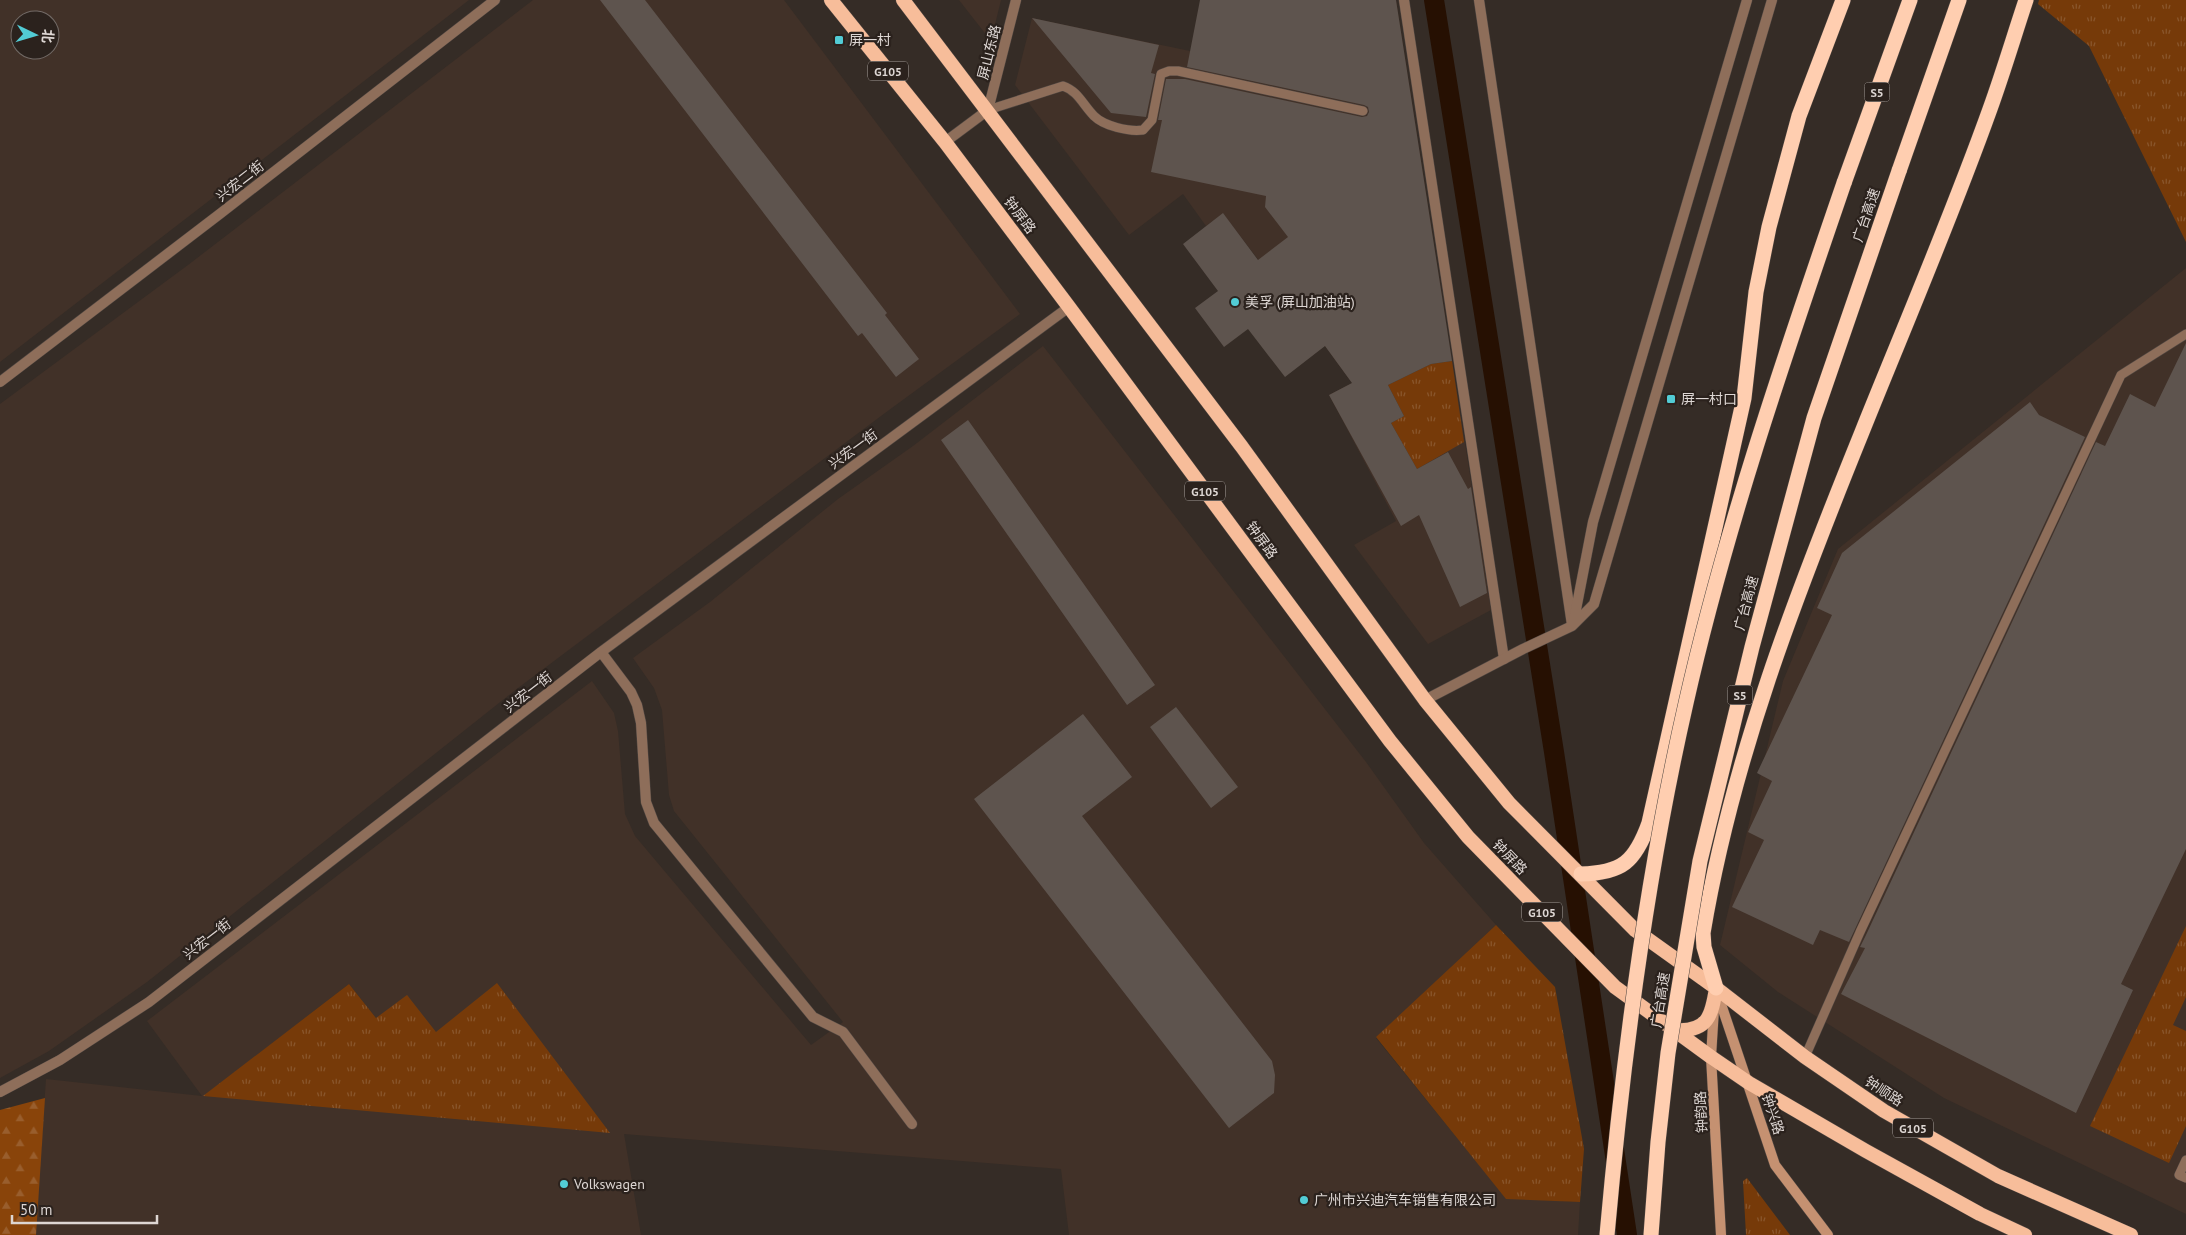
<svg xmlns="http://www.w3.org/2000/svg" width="2186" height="1235" font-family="'PT Sans','Noto Sans SC',sans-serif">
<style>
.built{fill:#413128;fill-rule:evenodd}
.grass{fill:url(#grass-tufts)}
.forest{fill:url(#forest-firs)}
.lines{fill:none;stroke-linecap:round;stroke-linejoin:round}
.canal{stroke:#261002;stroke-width:20}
.building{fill:#5e544e}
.service-casing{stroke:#504742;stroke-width:10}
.minor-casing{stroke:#504742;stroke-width:11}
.tertiary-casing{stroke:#504742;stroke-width:11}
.secondary-casing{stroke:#504742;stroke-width:11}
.trunk-casing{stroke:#504742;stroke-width:15}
.motorway-casing{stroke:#504742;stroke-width:16}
.service{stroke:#8e6e5a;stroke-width:9}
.minor{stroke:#8e6e5a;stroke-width:10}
.tertiary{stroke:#8e6e5a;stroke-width:10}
.secondary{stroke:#c59171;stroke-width:10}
.trunk{stroke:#f7bd9a;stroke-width:14}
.motorway{stroke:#ffceb0;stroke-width:15}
.motorway-bridge-casing{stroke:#504742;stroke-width:16;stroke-linecap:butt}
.motorway-bridge{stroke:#ffceb0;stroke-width:15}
.poi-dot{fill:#52ccd5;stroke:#2b221d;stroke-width:2}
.labels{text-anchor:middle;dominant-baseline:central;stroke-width:4.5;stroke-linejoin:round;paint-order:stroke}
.shield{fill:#2b221d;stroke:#a8a09c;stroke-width:1}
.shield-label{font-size:12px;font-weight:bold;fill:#ddd6d3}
.poi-label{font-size:14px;fill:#ddd6d3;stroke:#2b221d;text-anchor:start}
.street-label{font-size:14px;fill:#ddd6d3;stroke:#2b221d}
</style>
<defs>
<pattern id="grass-tufts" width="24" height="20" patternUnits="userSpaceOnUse" patternTransform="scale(1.25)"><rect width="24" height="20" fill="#763a09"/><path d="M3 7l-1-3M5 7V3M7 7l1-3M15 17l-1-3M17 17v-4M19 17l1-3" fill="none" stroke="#89562c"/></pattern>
<pattern id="forest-firs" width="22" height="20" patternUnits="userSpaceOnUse" patternTransform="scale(1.25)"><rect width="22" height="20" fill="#89440a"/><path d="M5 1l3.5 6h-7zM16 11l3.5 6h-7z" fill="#995e2d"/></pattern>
</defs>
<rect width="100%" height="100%" fill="#352c26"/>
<path class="built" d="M 0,0 L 469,0 L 0,362 ZM 20,20 L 50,20 L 50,50 L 20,50 Z
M 533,0 L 784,0 L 1020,314 L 885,413 L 518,688 L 147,982 L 49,1051 L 0,1078 L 0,404 L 188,265 Z
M 959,0 L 1001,0 L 991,41 Z
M 1396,0 L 1491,610 L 1428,644 L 1354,545 L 1396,521 L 1329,395 L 1352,383 L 1325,346 L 1223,214 L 1206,226 L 1183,194 L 1129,235 L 1015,85 L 1032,18 L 1190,51 Z
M 2186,268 L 2186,1214 L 1944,1098 L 1778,992 L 1720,945 L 1783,681 L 1838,549 Z
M 1043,346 L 1366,762 L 1424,843 L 1496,925 L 1376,1038 L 1506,1198 L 1580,1202 L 1578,1235 L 1069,1235 L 1061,1169 L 624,1134 L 641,1235 L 35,1235 L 46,1079 L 202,1096 L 147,1021 L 592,681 L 614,713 L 618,731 L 625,814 L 635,836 L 811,1045 L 843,1022 L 674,811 L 669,795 L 662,710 L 654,688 L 633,658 L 710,602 L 838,499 L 913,446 ZM 349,984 L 376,1018 L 436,1032 L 204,1096 Z"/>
<path class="grass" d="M 2039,0 L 2186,0 L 2186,242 L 2089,46 L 2038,4 Z
M 1452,361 L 1464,442 L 1417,469 L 1391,423 L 1404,416 L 1388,385 L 1431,364 Z
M 1496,925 L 1555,987 L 1584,1149 L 1580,1202 L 1506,1199 L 1376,1037 Z
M 2186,926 L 2186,997 L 2173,1025 L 2186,1031 L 2186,1126 L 2169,1163 L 2090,1126 Z
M 497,983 L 610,1133 L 203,1096 L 349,984 L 376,1018 L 407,995 L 436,1032 Z
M 1747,1178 L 1790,1235 L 1746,1235 L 1743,1181 Z"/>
<path class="forest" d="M 45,1098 L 36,1235 L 0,1235 L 0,1110 Z"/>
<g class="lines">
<path class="canal" d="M 1434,0 L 1554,752 L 1627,1235"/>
</g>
<path class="building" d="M 600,0 L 645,0 L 887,313 L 885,315 L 919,359 L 896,377 L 862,333 L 858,336 Z
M 1200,0 L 1396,0 L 1452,361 L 1431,364 L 1388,385 L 1404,416 L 1391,423 L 1417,469 L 1448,452 L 1468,489 L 1471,487 L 1487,593 L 1460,607 L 1419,515 L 1401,526 L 1329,395 L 1352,383 L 1325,346 L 1285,377 L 1248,329 L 1224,347 L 1195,308 L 1218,291 L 1183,244 L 1223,213 L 1258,260 L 1288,237 L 1265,207 L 1266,196 L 1151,172 L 1162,120 L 1158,120 L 1166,79 L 1185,79 L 1362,117 L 1367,116 L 1369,112 L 1368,107 L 1364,105 L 1187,67 Z
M 1032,18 L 1159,45 L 1151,73 L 1155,74 L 1146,117 L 1111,113 Z
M 2186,343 L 2186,849 L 2121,984 L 2133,990 L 2076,1113 L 1841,994 L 1865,948 L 1860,947 L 1866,935 L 2096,442 L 2105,446 L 2130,394 L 2155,407 Z
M 2030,402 L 2039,415 L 2085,437 L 1849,942 L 1820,930 L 1813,945 L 1732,907 L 1764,840 L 1748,832 L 1772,781 L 1757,773 L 1832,615 L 1817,608 L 1842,553 Z
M 968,420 L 1155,685 L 1127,705 L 941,440 Z
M 1176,707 L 1238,787 L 1211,808 L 1150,727 Z
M 1083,714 L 1132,777 L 1082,816 L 1272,1061 L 1275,1075 L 1274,1093 L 1229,1128 L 974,799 Z"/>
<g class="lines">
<g class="service-casing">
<path id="service" d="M 988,110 L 1063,86 C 1078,91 1083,105 1094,116 C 1104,126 1129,132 1143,130 L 1152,120 L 1161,74 L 1169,71 L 1178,71 L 1363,111
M 1805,1057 L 1860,932 L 2121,375 L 2186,334
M 2186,1160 L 2179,1175 L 2186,1178"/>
</g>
<g class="minor-casing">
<path id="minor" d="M 1404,0 L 1504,659
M 1479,0 L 1572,625
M 945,142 L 988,110 L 1016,0
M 0,382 L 221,213 L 495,0
M 601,652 L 631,692 L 637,705 L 641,723 L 646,802 L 654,823 L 813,1017 L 843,1032 L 912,1124
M 0,1092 L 60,1060 L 149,1002 L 601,652 L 1069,307"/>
</g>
<g class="tertiary-casing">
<path id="tertiary" d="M 1573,625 L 1593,522 L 1747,0
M 1425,700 L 1523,649 L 1572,626 L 1594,604 L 1772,0"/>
</g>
<g class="secondary-casing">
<path id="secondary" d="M 1716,989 L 1775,1165 L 1828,1235
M 1714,1009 L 1711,1057 L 1721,1235"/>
</g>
<g class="trunk-casing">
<path id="trunk" d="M 831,0 L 945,142 L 1069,307 L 1390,741 L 1468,837 L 1615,987 L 1711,1057 L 1749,1083 L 1866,1151 L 1980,1214 L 2025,1235
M 903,0 L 1242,447 L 1425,700 L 1509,803 L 1635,930 L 1716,988 L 1805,1057 L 1884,1111 L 1998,1176 L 2131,1235
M 1676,1030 C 1708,1032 1712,1015 1716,988"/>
</g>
<g class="motorway-casing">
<path id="motorway" d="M 1899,171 L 1959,0
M 1844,183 L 1910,0
M 1581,874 C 1622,873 1635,862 1649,823 L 1744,398 L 1756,292 L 1769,227 L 1799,116 L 1843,0
M 1716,988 L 1704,947 L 1703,933 C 1732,759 1796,595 1862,432 C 1905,325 1951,218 1990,109 C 2003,73 2014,36 2026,0"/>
</g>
<use href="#service" class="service"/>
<use href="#minor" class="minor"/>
<use href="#tertiary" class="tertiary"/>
<use href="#secondary" class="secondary"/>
<use href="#trunk" class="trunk"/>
<use href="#motorway" class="motorway"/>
<g class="motorway-bridge-casing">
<path id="motorway-bridge" d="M 1607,1235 C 1623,1056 1646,878 1686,703 C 1726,526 1785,355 1844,183
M 1651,1235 L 1658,1142 L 1668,1053 L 1700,861 L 1752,647 L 1814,418 L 1899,171"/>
</g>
<use href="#motorway-bridge" class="motorway-bridge"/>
</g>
<g class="poi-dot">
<rect x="834" y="35" width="10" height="10" rx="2.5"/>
<circle cx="1235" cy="302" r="5"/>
<rect x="1666" y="394" width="10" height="10" rx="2.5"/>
<circle cx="564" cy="1184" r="5"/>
<circle cx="1304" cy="1200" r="5"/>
</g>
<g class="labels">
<g class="shield">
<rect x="868" y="61.5" width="40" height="19" rx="4"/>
<rect x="1864.5" y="82.5" width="25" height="19" rx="4"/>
<rect x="1185" y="481.5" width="40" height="19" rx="4"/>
<rect x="1727.5" y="685.5" width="25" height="19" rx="4"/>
<rect x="1522" y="902.5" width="40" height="19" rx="4"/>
<rect x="1893" y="1118.5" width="40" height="19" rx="4"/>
</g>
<g class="shield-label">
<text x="888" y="71">G105</text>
<text x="1877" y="92">S5</text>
<text x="1205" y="491">G105</text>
<text x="1740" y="695">S5</text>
<text x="1542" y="912">G105</text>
<text x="1913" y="1128">G105</text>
</g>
<g class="poi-label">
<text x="849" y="40">屏一村</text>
<text x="1245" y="302">美孚 (屏山加油站)</text>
<text x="1681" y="399">屏一村口</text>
<text x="574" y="1184">Volkswagen</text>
<text x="1314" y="1200">广州市兴迪汽车销售有限公司</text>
</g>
<g class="street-label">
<text transform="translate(989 52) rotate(-76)">屏山东路</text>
<text transform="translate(240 181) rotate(-38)">兴宏二街</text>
<text transform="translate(1020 215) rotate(53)">钟屏路</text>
<text transform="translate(1866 215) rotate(-71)">广台高速</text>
<text transform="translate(853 449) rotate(-36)">兴宏一街</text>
<text transform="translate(1262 540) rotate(54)">钟屏路</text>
<text transform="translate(1746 603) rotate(-75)">广台高速</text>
<text transform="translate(528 692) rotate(-38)">兴宏一街</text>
<text transform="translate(1510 857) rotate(46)">钟屏路</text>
<text transform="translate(207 939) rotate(-38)">兴宏一街</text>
<text transform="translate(1660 1000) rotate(-81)">广台高速</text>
<text transform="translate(1884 1091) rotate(33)">钟顺路</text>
<text transform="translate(1701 1112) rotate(-93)">钟韵路</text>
<text transform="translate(1773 1114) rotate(72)">钟兴路</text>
</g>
</g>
<g transform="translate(35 35) rotate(95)"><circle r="24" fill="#2b221d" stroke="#726a66"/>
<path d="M0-4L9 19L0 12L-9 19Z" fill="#52ccd5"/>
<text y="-8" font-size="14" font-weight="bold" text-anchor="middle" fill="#ddd6d3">北</text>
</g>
<path d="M12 1215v8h145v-8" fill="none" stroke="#ddd6d3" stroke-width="2.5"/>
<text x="20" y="1215" font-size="15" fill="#ddd6d3" stroke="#2b221d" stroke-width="4" paint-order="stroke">50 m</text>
</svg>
